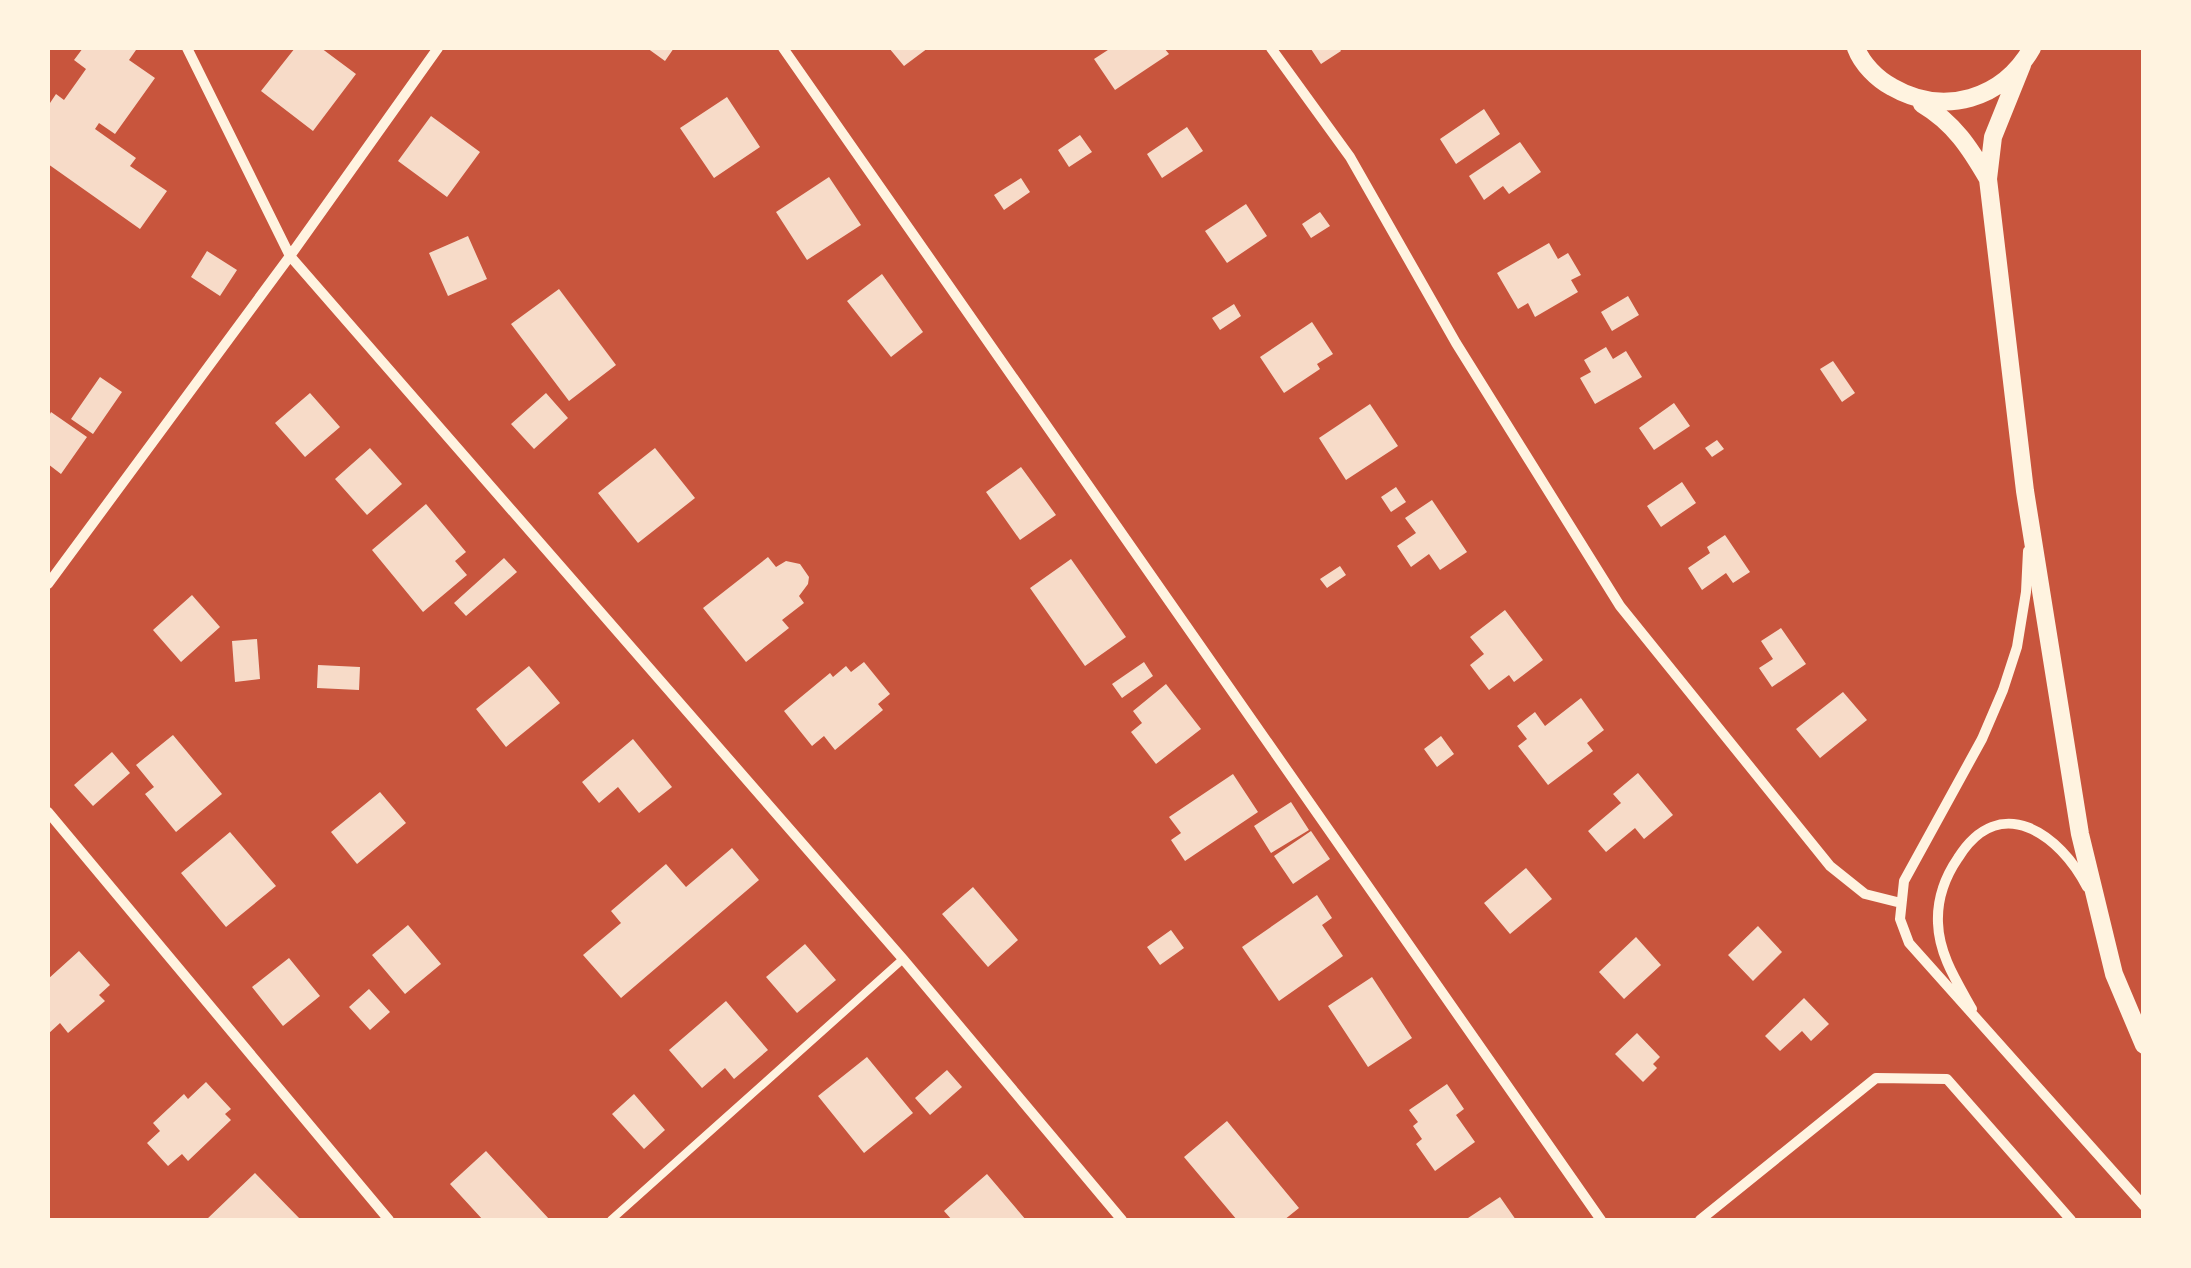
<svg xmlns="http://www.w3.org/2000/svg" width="2191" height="1268" font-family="Inter,sans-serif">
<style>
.building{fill:#f7dbc8}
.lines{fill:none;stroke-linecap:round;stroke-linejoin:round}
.service{stroke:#fff3e0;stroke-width:8}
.minor{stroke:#fff3e0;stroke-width:10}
.tertiary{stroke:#fff3e0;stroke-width:18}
</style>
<rect width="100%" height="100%" fill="#c8553d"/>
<path class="building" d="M 83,48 L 133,48 L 136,50 L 129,60 L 155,78 L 115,134 L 99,123 L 95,129 L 136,158 L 130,166 L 167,191 L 140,229 L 48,164 L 48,106 L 56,94 L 64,100 L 86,69 L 74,60 Z
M 295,48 L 321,48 L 356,74 L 313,131 L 261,91 Z
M 647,48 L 674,48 L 665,61 Z
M 889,48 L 928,48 L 904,66 Z
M 1111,48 L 1164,48 L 1169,54 L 1115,90 L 1094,59 Z
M 1314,48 L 1339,48 L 1341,51 L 1321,64 L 1311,49 Z
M 727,97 L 760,147 L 714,178 L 680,128 Z
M 1484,109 L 1500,134 L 1456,164 L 1440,139 Z
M 431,116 L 480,152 L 447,197 L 398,161 Z
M 1187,127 L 1203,151 L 1162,178 L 1147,154 Z
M 1080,135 L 1092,152 L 1069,167 L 1058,150 Z
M 1520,142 L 1541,172 L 1509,194 L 1503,186 L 1484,200 L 1469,176 Z
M 829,177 L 861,225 L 807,260 L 776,212 Z
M 1021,178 L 1030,192 L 1004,210 L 994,195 Z
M 1246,204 L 1267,236 L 1227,263 L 1205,231 Z
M 1320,212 L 1330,226 L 1311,238 L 1302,224 Z
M 468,236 L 487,279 L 448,296 L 429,253 Z
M 1549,243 L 1558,259 L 1568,253 L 1581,275 L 1571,280 L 1578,292 L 1535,317 L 1528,303 L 1518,309 L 1497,273 Z
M 207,251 L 237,270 L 220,296 L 191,277 Z
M 882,274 L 923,332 L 891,357 L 847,301 Z
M 559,289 L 616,365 L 569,401 L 511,324 Z
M 1628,296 L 1639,315 L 1612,331 L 1601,312 Z
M 1234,304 L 1241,316 L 1220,330 L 1212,318 Z
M 1312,322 L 1333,354 L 1317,364 L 1320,369 L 1284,393 L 1260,357 Z
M 1606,347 L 1613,359 L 1626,351 L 1642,377 L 1595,404 L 1580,378 L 1591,372 L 1584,360 Z
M 1833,361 L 1855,393 L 1842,402 L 1820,369 Z
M 100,377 L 122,392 L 93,434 L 71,419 Z
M 310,393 L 340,427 L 305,457 L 275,423 Z
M 546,393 L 568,418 L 534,449 L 511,424 Z
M 1674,403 L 1690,426 L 1654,450 L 1639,428 Z
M 1370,404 L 1398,446 L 1346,480 L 1319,438 Z
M 51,412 L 87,437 L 61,474 L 48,464 L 48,418 Z
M 1717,440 L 1724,449 L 1712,457 L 1705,448 Z
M 370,448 L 402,484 L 367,515 L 335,479 Z
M 655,448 L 695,498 L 638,543 L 598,493 Z
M 1021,467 L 1056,515 L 1020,540 L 986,492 Z
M 1682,482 L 1696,503 L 1661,527 L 1647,506 Z
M 1396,487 L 1406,502 L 1391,512 L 1381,497 Z
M 1432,500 L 1467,552 L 1440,570 L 1429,554 L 1411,567 L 1397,546 L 1416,533 L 1405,518 Z
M 426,504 L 466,552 L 455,561 L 467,575 L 423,612 L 372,550 Z
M 1725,535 L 1750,572 L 1733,583 L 1726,573 L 1702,590 L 1688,568 L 1710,553 L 1707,547 Z
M 768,557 L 776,567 L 786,561 L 800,564 L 809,577 L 808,584 L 799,596 L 804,603 L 782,620 L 789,628 L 746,662 L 703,608 Z
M 504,558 L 517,572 L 466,616 L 454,603 Z
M 1071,559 L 1126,637 L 1085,666 L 1030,588 Z
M 1340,566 L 1346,575 L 1327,588 L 1320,579 Z
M 192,595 L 220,627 L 181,662 L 153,630 Z
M 1505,610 L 1543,660 L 1514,682 L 1509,675 L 1489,690 L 1470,665 L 1484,654 L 1470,637 Z
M 1781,628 L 1806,664 L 1772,687 L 1759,668 L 1773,659 L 1761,641 Z
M 257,639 L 260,679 L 235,682 L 232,641 Z
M 864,662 L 890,694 L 878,704 L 883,710 L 835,750 L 824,736 L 812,746 L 784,711 L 830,673 L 833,677 L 846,666 L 851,672 Z
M 1144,662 L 1153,676 L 1122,698 L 1112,684 Z
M 318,665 L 360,667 L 359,690 L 317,688 Z
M 529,666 L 560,703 L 506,747 L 476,709 Z
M 1166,684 L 1201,729 L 1156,764 L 1131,732 L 1142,723 L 1133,711 Z
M 1843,692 L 1867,720 L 1820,758 L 1796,729 Z
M 1581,698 L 1604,730 L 1587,743 L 1593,751 L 1548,785 L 1518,746 L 1527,739 L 1517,726 L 1535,712 L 1545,726 Z
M 173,735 L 222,794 L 176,832 L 145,794 L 154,787 L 136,765 Z
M 1441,736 L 1454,754 L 1437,767 L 1424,749 Z
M 633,739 L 672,787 L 639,813 L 618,787 L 599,803 L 582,782 Z
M 112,752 L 130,773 L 93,806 L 74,785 Z
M 1638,773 L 1673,815 L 1644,839 L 1635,828 L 1606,852 L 1588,831 L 1621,803 L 1613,794 Z
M 1233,774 L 1258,812 L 1185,861 L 1171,840 L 1181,833 L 1169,817 Z
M 380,792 L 406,823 L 357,864 L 331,832 Z
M 1291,802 L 1309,830 L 1271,853 L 1254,826 Z
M 1311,831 L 1330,859 L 1293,884 L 1274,856 Z
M 230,832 L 276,886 L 226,927 L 181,873 Z
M 732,848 L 759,880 L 621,998 L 583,955 L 621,923 L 611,911 L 666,864 L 686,887 Z
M 1526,868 L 1552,899 L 1510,934 L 1484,903 Z
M 973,887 L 1018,940 L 988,967 L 942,914 Z
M 1317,895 L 1332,918 L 1322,925 L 1343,956 L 1279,1001 L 1242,947 Z
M 408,925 L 441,964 L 405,994 L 372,955 Z
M 1758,926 L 1782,952 L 1753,981 L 1728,955 Z
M 1171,930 L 1184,948 L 1160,965 L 1147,947 Z
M 1636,937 L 1661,965 L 1624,999 L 1599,972 Z
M 805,944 L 836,980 L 797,1013 L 766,977 Z
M 79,951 L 110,985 L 99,995 L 105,1001 L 68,1033 L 60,1023 L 48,1034 L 48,979 Z
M 289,958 L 320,996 L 283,1026 L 252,987 Z
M 1372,977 L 1412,1038 L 1368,1067 L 1328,1006 Z
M 369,989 L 390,1012 L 370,1030 L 349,1007 Z
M 1804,998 L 1829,1024 L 1811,1041 L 1802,1031 L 1780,1051 L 1765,1036 Z
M 726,1001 L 768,1050 L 734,1079 L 725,1068 L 702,1088 L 669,1050 Z
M 1637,1033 L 1660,1057 L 1653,1064 L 1657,1068 L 1643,1082 L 1615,1054 Z
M 867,1057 L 913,1113 L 864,1153 L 818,1096 Z
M 947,1070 L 962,1087 L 930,1115 L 915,1098 Z
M 206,1082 L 231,1109 L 225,1114 L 231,1120 L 188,1161 L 182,1154 L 168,1166 L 147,1143 L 160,1131 L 153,1123 L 184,1094 L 188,1099 Z
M 1447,1084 L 1464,1109 L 1456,1115 L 1475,1142 L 1435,1171 L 1416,1144 L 1422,1139 L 1413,1126 L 1418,1122 L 1409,1110 Z
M 634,1094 L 665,1130 L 644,1149 L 612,1114 Z
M 1227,1121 L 1299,1208 L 1284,1220 L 1237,1220 L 1184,1157 Z
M 486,1151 L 550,1220 L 483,1220 L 450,1184 Z
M 255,1173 L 301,1220 L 206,1220 Z
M 987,1174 L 1026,1220 L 952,1220 L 944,1211 Z
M 1500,1197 L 1516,1220 L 1465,1220 Z"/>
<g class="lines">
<path class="service" d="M 611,1220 L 903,959"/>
<path class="minor" d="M 187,48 L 290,256 L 903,959 L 1122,1220
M 783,48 L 1601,1220
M 1271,48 L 1350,157 L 1456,343 L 1620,606 L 1830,866 L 1865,894 L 1901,903
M 2028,551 L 2026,592 L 2017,647 L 2003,690 L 1982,739 L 1904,881 L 1900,919 L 1909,943 L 2144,1206
M 48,584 L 290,256 L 438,48
M 48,812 L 389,1220
M 1972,1009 C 1957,982 1939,955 1938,923 C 1937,900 1945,877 1958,858 C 2000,791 2060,834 2087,887
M 1700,1220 L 1876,1078 L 1947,1079 L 2071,1220"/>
<path class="tertiary" d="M 1856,48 C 1862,64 1877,79 1892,87 C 1944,117 2003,99 2032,48
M 2022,65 L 1993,137 L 1988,179 L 2025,491 L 2080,834 L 2114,974 L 2144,1045
M 1922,104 C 1954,123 1970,148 1988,179"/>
</g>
<rect width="2191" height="1268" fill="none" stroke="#fff3e0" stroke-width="100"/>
</svg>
